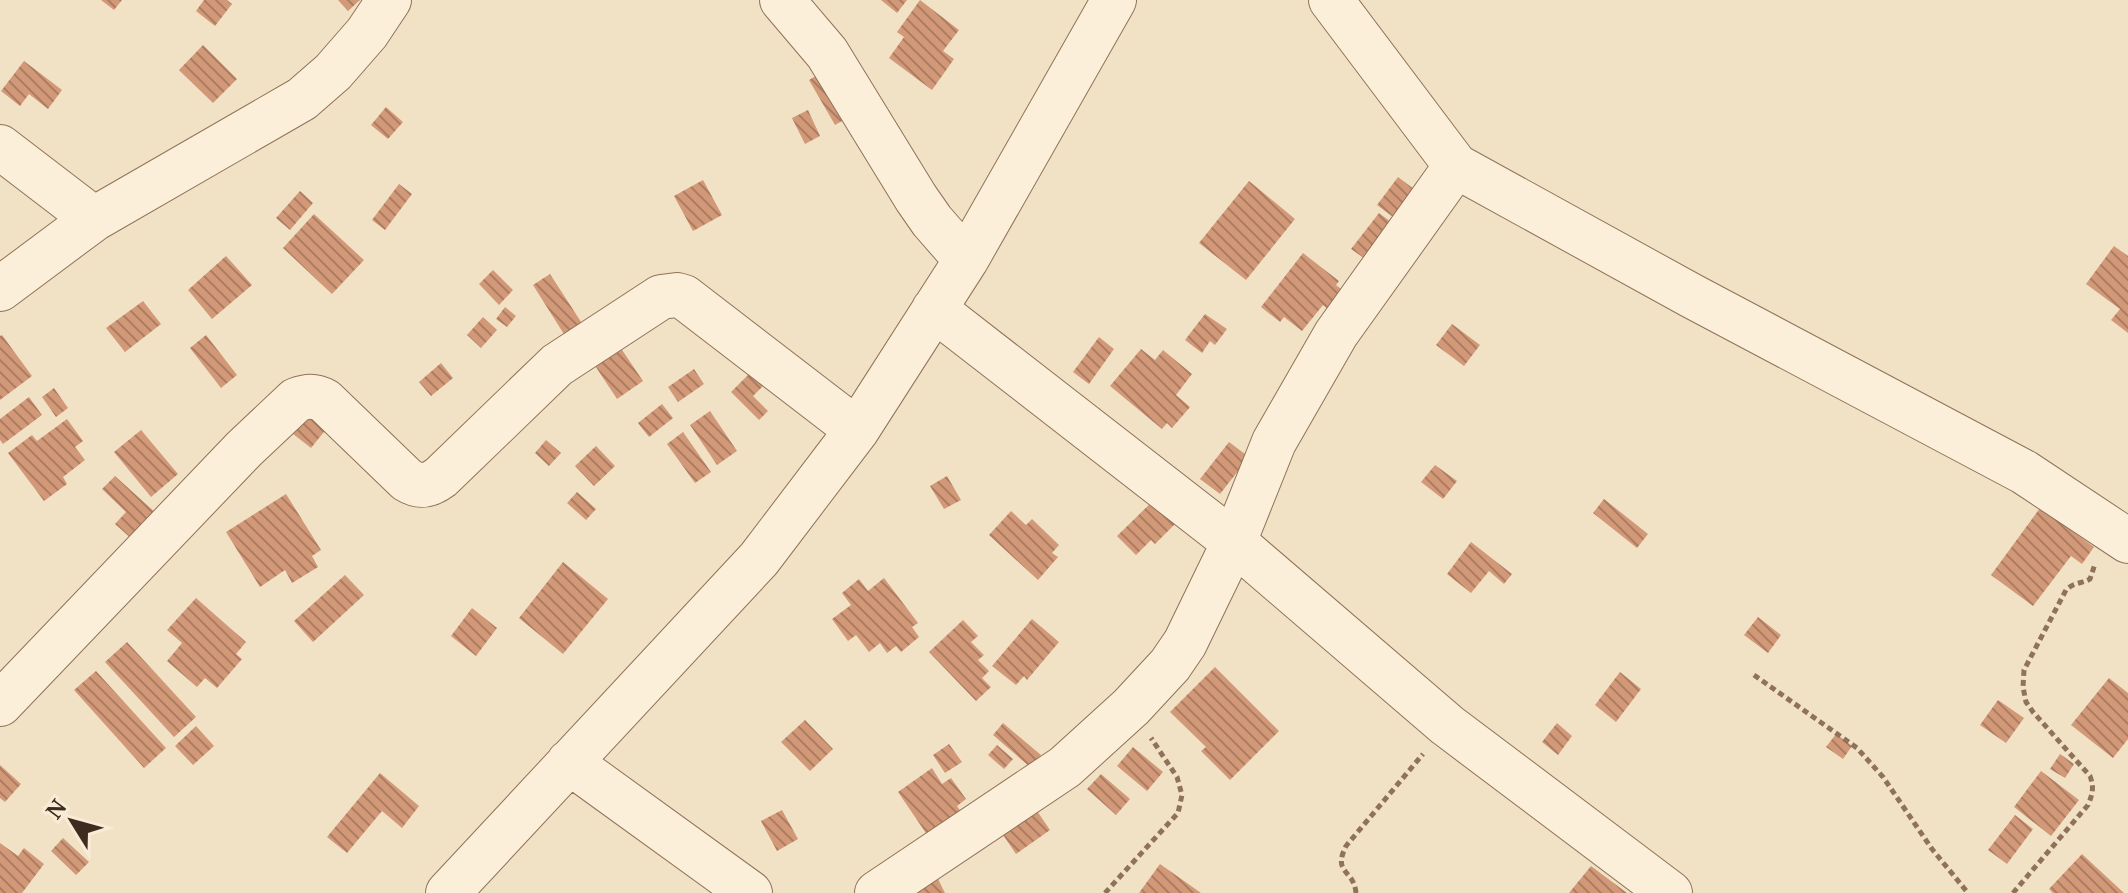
<svg xmlns="http://www.w3.org/2000/svg" width="2128" height="893" font-family="'Noto Serif',serif">
<style>
.building{fill:url(#building-back-hatch)}
.lines{fill:none;stroke-linecap:round;stroke-linejoin:round}
.minor-casing{stroke:#8f7259;stroke-width:46}
.path{stroke:#8f7259;stroke-width:5;stroke-dasharray:6 4;stroke-linecap:butt}
.minor{stroke:#fbefda;stroke-width:44}
</style>
<defs>
<pattern id="building-back-hatch" width="6" height="6" patternUnits="userSpaceOnUse" patternTransform="scale(2)"><rect width="6" height="6" fill="#d29979"/><path d="M-1 5l2 2M0 0l6 6M5-1l2 2" fill="none" stroke="#ac7d63"/></pattern>
</defs>
<rect width="100%" height="100%" fill="#f2e2c5"/>
<path class="building" d="M 101,0 L 122,0 L 114,10 Z
M 204,0 L 227,0 L 232,4 L 215,26 L 196,11 Z
M 338,0 L 360,0 L 348,11 Z
M 881,0 L 907,0 L 897,13 Z
M 920,0 L 959,30 L 943,51 L 954,59 L 932,90 L 889,58 L 904,37 L 897,32 Z
M 203,45 L 237,79 L 213,103 L 179,70 Z
M 24,61 L 62,90 L 48,109 L 29,94 L 20,106 L 1,91 Z
M 829,68 L 856,113 L 835,125 L 809,80 Z
M 386,107 L 403,122 L 388,139 L 371,125 Z
M 808,110 L 820,136 L 805,144 L 792,118 Z
M 1398,177 L 1414,189 L 1393,217 L 1377,205 Z
M 703,180 L 722,215 L 693,231 L 674,196 Z
M 1249,181 L 1295,219 L 1246,280 L 1199,243 Z
M 399,184 L 412,194 L 385,230 L 372,220 Z
M 300,191 L 313,203 L 290,230 L 276,218 Z
M 1379,213 L 1395,225 L 1368,261 L 1351,249 Z
M 314,214 L 364,260 L 332,294 L 283,248 Z
M 2114,246 L 2128,256 L 2128,333 L 2111,320 L 2120,309 L 2086,284 Z
M 1303,253 L 1339,281 L 1336,285 L 1345,292 L 1330,311 L 1323,305 L 1302,331 L 1284,317 L 1280,322 L 1261,307 Z
M 226,256 L 252,285 L 212,319 L 188,290 Z
M 493,270 L 513,290 L 499,305 L 479,284 Z
M 550,274 L 585,328 L 567,339 L 533,285 Z
M 143,301 L 161,324 L 125,352 L 106,328 Z
M 505,307 L 516,316 L 507,327 L 496,319 Z
M 1205,314 L 1227,329 L 1215,345 L 1210,341 L 1202,353 L 1185,340 Z
M 483,317 L 497,330 L 481,348 L 467,335 Z
M 1452,324 L 1480,345 L 1464,366 L 1436,345 Z
M 2,335 L 32,376 L 0,400 L 0,336 Z
M 206,335 L 237,375 L 221,388 L 190,348 Z
M 1099,337 L 1114,349 L 1089,384 L 1073,372 Z
M 614,338 L 643,381 L 617,399 L 588,355 Z
M 1141,349 L 1155,360 L 1163,350 L 1192,374 L 1176,395 L 1190,407 L 1172,428 L 1167,423 L 1162,429 L 1110,386 Z
M 441,363 L 453,378 L 431,396 L 419,382 Z
M 759,364 L 772,377 L 753,396 L 768,411 L 759,420 L 731,392 Z
M 694,369 L 704,384 L 678,402 L 668,387 Z
M 54,388 L 68,408 L 56,417 L 42,397 Z
M 29,397 L 42,415 L 3,444 L 0,440 L 0,419 Z
M 314,399 L 336,417 L 311,448 L 288,430 Z
M 662,404 L 673,418 L 649,437 L 638,423 Z
M 710,411 L 737,451 L 717,465 L 690,425 Z
M 67,419 L 83,441 L 75,447 L 85,460 L 63,477 L 67,484 L 44,501 L 8,453 L 32,435 L 37,441 Z
M 141,430 L 178,474 L 151,497 L 114,452 Z
M 683,432 L 711,472 L 695,483 L 667,444 Z
M 546,440 L 561,453 L 549,466 L 535,453 Z
M 1229,442 L 1249,457 L 1220,494 L 1200,479 Z
M 596,446 L 615,466 L 594,486 L 575,466 Z
M 1435,465 L 1457,481 L 1443,499 L 1421,482 Z
M 115,476 L 158,515 L 134,541 L 115,524 L 126,512 L 102,489 Z
M 947,476 L 961,500 L 944,509 L 930,486 Z
M 577,492 L 596,509 L 586,520 L 567,503 Z
M 286,494 L 321,550 L 312,556 L 318,567 L 292,583 L 285,570 L 260,587 L 226,532 Z
M 1157,497 L 1180,519 L 1155,544 L 1151,540 L 1136,555 L 1117,536 Z
M 1604,499 L 1648,534 L 1637,548 L 1593,513 Z
M 2040,508 L 2094,547 L 2082,564 L 2071,556 L 2033,606 L 1991,575 Z
M 1011,511 L 1026,525 L 1032,519 L 1059,545 L 1052,553 L 1058,557 L 1038,580 L 989,535 Z
M 1471,542 L 1512,574 L 1504,584 L 1489,571 L 1471,593 L 1447,574 Z
M 563,562 L 608,599 L 563,654 L 519,618 Z
M 345,575 L 364,595 L 313,642 L 294,621 Z
M 884,578 L 918,623 L 912,627 L 919,637 L 901,652 L 896,646 L 887,653 L 880,643 L 869,652 L 856,635 L 848,641 L 832,619 L 851,605 L 842,593 L 859,579 L 868,591 Z
M 196,598 L 246,642 L 236,654 L 242,659 L 217,688 L 205,678 L 197,687 L 167,661 L 182,643 L 167,630 Z
M 472,608 L 497,628 L 476,656 L 451,636 Z
M 1758,617 L 1781,635 L 1768,653 L 1744,635 Z
M 1032,619 L 1059,642 L 1027,680 L 1024,676 L 1016,685 L 992,666 Z
M 963,620 L 978,636 L 971,642 L 984,655 L 978,660 L 989,671 L 982,678 L 991,687 L 976,701 L 929,652 Z
M 127,642 L 196,717 L 174,737 L 105,662 Z
M 1215,667 L 1279,731 L 1230,780 L 1201,751 L 1206,747 L 1170,712 Z
M 96,671 L 166,748 L 144,768 L 74,690 Z
M 1620,672 L 1641,689 L 1616,722 L 1595,705 Z
M 2109,678 L 2128,693 L 2128,739 L 2113,758 L 2071,725 Z
M 1998,700 L 2024,718 L 2006,743 L 1980,725 Z
M 805,720 L 833,749 L 810,771 L 781,742 Z
M 1003,723 L 1041,755 L 1030,767 L 993,735 Z
M 1557,723 L 1572,736 L 1558,755 L 1542,742 Z
M 196,726 L 214,746 L 193,765 L 175,746 Z
M 1836,734 L 1852,746 L 1843,759 L 1826,747 Z
M 949,744 L 962,762 L 945,773 L 933,755 Z
M 997,745 L 1013,759 L 1004,769 L 988,755 Z
M 1133,747 L 1163,772 L 1147,791 L 1117,766 Z
M 2060,754 L 2074,764 L 2065,778 L 2050,769 Z
M 0,765 L 21,784 L 5,802 L 0,798 Z
M 932,768 L 942,784 L 951,778 L 966,799 L 957,806 L 964,816 L 930,839 L 898,792 Z
M 2041,771 L 2079,800 L 2051,836 L 2014,807 Z
M 380,773 L 419,806 L 402,828 L 382,811 L 347,853 L 327,837 Z
M 1101,774 L 1130,799 L 1116,815 L 1087,789 Z
M 1033,805 L 1050,830 L 1016,854 L 999,829 Z
M 782,810 L 798,839 L 777,851 L 761,821 Z
M 2015,815 L 2033,829 L 2007,864 L 1988,850 Z
M 63,838 L 89,862 L 76,875 L 51,851 Z
M 0,843 L 18,856 L 24,848 L 44,864 L 22,893 L 0,893 Z
M 2082,854 L 2124,893 L 2053,893 L 2049,889 Z
M 1160,864 L 1201,893 L 1139,893 Z
M 1591,866 L 1627,893 L 1569,893 Z
M 932,867 L 945,893 L 902,893 Z"/>
<g class="lines">
<g class="minor-casing">
<path id="minor" d="M 782,0 L 827,53 L 916,198 L 932,221 L 966,260
M 1331,0 L 1456,166 L 1692,296 L 2024,472 L 2128,541
M 0,147 L 94,219
M 0,289 L 94,219 L 302,99 L 333,72 L 367,33 L 389,0
M 934,309 L 1234,542 L 1447,725 L 1670,893
M 0,704 L 244,449 L 296,400 C 307,396 314,395 325,401 L 407,480 C 420,488 429,486 441,477 L 557,365 L 661,297 L 677,295 L 684,297 L 857,430
M 569,762 L 750,893
M 448,893 L 759,559 L 857,430 L 966,260 L 1114,0
M 877,893 L 1065,767 L 1131,707 L 1170,665 L 1185,643 L 1234,542 L 1274,442 L 1336,334 L 1456,166"/>
</g>
<path class="path" d="M 1754,675 L 1857,748 L 1883,777 L 1932,849 L 1968,893
M 1105,893 L 1178,813 L 1182,795 L 1177,777 L 1151,738
M 1356,893 C 1354,869 1332,874 1346,846 L 1423,754
M 2013,893 L 2088,805 C 2093,793 2094,787 2090,776 L 2033,712 L 2026,702 L 2023,687 L 2024,670 L 2066,590 C 2074,582 2081,584 2090,579 L 2095,564"/>
<use href="#minor" class="minor"/>
</g>
<g transform="translate(72 821) rotate(307)" stroke="#f8ecd6" stroke-width="6" paint-order="stroke">
<path d="M0-6L14 30L0 20L-14 30Z" fill="#3e2c1e"/>
<text y="-12" font-size="22" font-weight="bold" text-anchor="middle" fill="#3e2c1e">N</text>
</g>
</svg>
